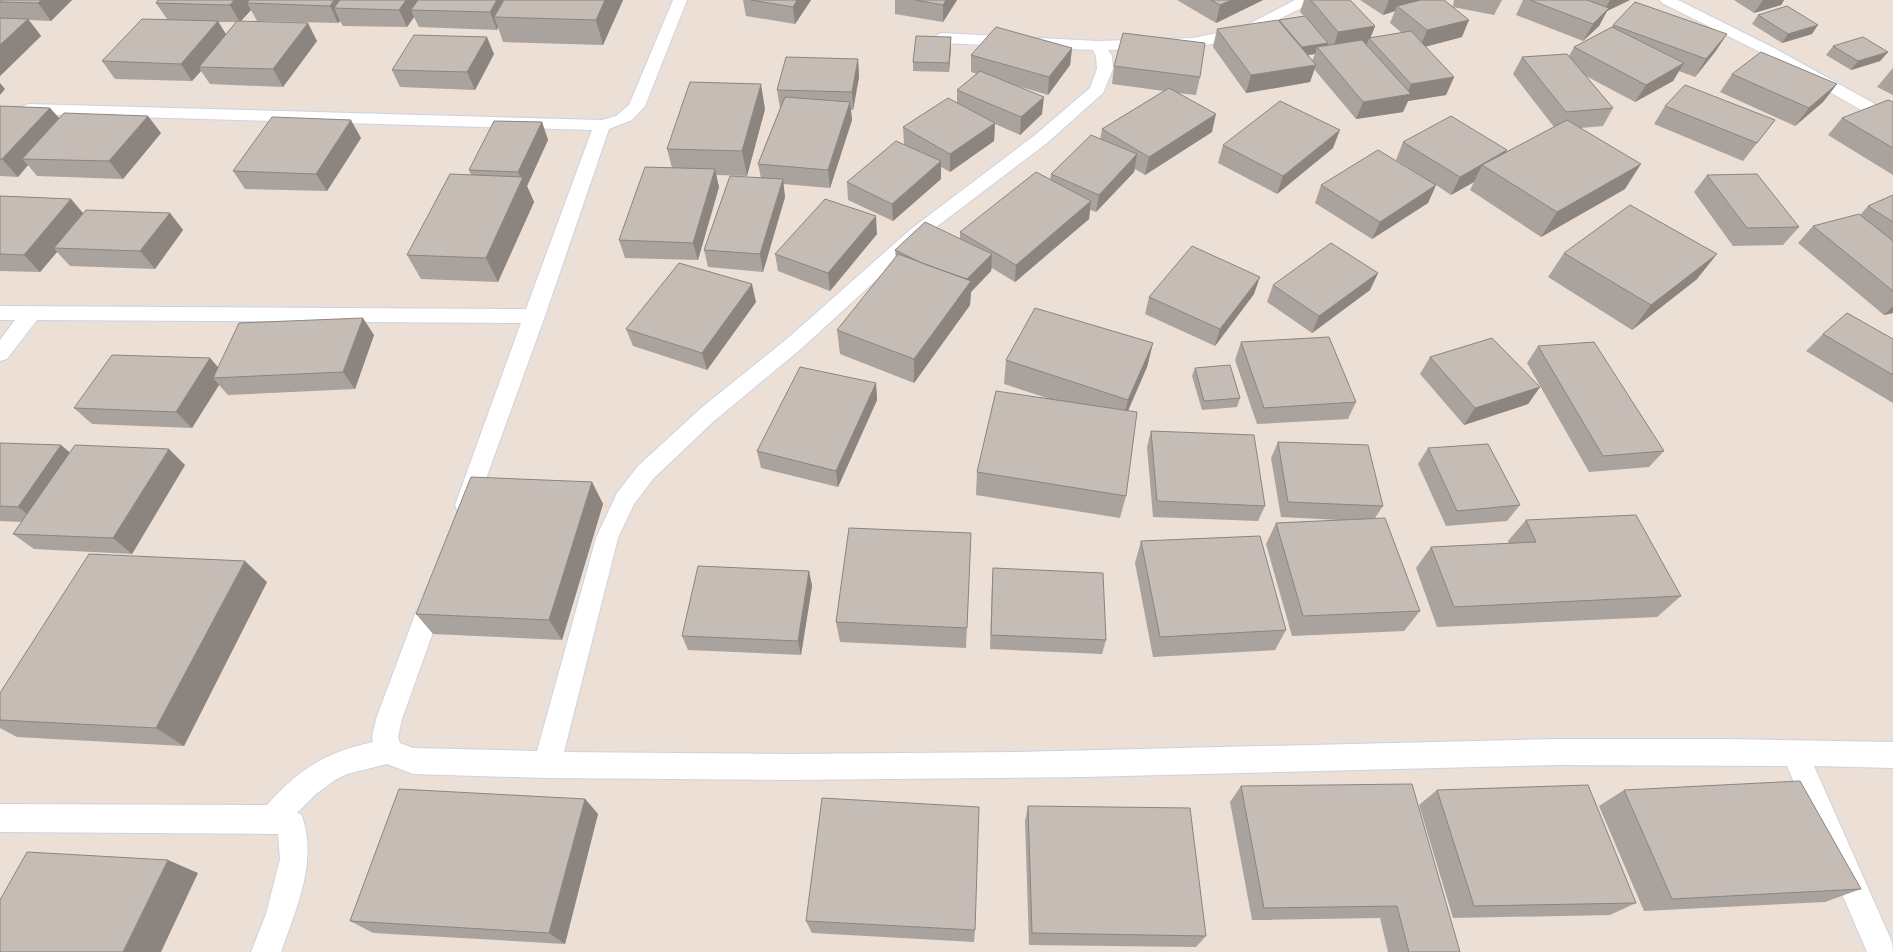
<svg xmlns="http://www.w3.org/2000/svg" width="1893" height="952" font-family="'Space Grotesk',sans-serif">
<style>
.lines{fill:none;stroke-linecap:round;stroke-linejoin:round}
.street-casing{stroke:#cbd3e2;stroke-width:2}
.street{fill:#fff;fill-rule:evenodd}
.wall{fill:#aaa29d;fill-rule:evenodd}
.shaded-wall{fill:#8b847f}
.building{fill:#c6bcb6;stroke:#8b847f}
</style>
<rect width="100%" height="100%" fill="#ebdfd6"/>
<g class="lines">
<g class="street-casing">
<path id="street" d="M 673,0 L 687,0 L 645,106 L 632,120 L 609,129 L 545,316 L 474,512 L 466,514 L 458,512 L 455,505 L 521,323 L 37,320 L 7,359 L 0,361 L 0,340 L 15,320 L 0,320 L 0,306 L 526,309 L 592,130 L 29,114 L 23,112 L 21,109 L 23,106 L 29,104 L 602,120 L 616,116 L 629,105 Z
M 1295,0 L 1313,0 L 1311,3 L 1246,36 L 1193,48 L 1108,50 L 1112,56 L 1113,69 L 1103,93 L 1047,143 L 923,237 L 802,348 L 714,421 L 654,478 L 634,504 L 618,538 L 564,752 L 790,754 L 1016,752 L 1558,739 L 1726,739 L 1893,742 L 1893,768 L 1814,766 L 1892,942 L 1893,952 L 1867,952 L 1787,766 L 1558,765 L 1084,777 L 790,780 L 547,778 L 413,774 L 387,764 L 347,774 L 335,780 L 316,794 L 297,813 L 301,814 C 319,858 296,910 281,952 L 251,952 L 266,914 L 280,859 L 278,834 L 0,832 L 0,804 L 267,805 C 299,769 326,752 373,742 L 372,737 L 376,719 L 422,596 L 426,589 L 434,586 L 442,589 L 446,596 L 402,719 L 398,737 L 400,743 L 413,748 L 537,751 L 596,538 L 617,493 L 638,466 L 700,409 L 788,338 L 911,229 L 1035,135 L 1090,88 L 1097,69 L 1096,56 L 1093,50 L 942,43 L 937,41 L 934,38 L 937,35 L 942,33 L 1098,41 L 1193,38 L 1241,28 Z
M 1660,0 L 1678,0 L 1774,48 L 1893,114 L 1893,126 L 1887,125 L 1764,54 L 1662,3 Z"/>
</g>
<use href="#street" class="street"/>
</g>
<path class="wall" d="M 0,0 L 72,0 L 51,21 L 29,20 L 41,36 L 0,76 Z
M 623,0 L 603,45 L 503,42 L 498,27 L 497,30 L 419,27 L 414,17 L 407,27 L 343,26 L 340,21 L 338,23 L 257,21 L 251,10 L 241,21 L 317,41 L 283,87 L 210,84 L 201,71 L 192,81 L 115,79 L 102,61 L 167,19 L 156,3 ZM 218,22 L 236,22 L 226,34 Z
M 743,0 L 811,0 L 795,24 L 746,16 Z
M 895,0 L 957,0 L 943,22 L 895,14 Z
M 1177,0 L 1263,0 L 1216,23 Z
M 1304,0 L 1350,0 L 1375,26 L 1370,38 L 1402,33 L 1390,23 L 1395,11 L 1383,15 L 1360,0 L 1444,0 L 1453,7 L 1454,0 L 1502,0 L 1494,15 L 1453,7 L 1462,37 L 1425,47 L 1454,77 L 1446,95 L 1408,101 L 1403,112 L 1356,119 L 1314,69 L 1310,82 L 1246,93 L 1213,47 L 1217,29 L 1279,21 L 1279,20 L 1304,16 L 1300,12 ZM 1315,54 L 1312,61 L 1308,55 Z
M 1523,0 L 1630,0 L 1607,11 L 1599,26 L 1583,41 L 1516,15 Z
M 1734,0 L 1784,0 L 1781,5 L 1754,13 Z
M 1758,15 L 1812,34 L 1782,43 L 1752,24 Z
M 1613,25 L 1727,34 L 1715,52 L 1695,77 L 1679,71 L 1673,81 L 1635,102 L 1586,76 L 1613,108 L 1603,126 L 1580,128 L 1625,189 L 1541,237 L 1470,190 L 1474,182 L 1451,195 L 1436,185 L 1428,203 L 1372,239 L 1315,203 L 1321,185 L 1423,177 L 1396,160 L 1403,142 L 1506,152 L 1554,127 L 1513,74 L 1522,57 L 1569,56 L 1574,47 L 1612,27 Z
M 951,37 L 951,47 L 949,72 L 913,71 L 913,62 Z
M 1833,46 L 1888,52 L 1880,61 L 1851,70 L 1826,55 Z
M 1072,48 L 1070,65 L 1048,95 L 1014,85 L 1042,114 L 1020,135 L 995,124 L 994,141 L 950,172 L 941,167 L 941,179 L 893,221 L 848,200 L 847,182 L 904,144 L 903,127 L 957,103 L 957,90 L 977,74 L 971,72 L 971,55 Z
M 494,54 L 475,90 L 400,87 L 392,70 Z
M 858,59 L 859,77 L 853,110 L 851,110 L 852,120 L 830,188 L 783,184 L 785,197 L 763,272 L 708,267 L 704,250 L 761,178 L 758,164 L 780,108 L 777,90 Z
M 1114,66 L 1200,77 L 1196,95 L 1177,93 L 1212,132 L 1145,175 L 1135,169 L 1134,172 L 1096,212 L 1090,210 L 1089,219 L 1015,282 L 992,268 L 991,271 L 971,292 L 970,305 L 914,383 L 840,354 L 837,330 L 896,258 L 895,250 L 960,238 L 960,232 L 1050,180 L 1051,174 L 1100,139 L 1102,129 L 1164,91 L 1112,84 Z
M 1893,68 L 1893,95 L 1877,87 L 1892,69 Z
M 1732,74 L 1837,84 L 1823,102 L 1795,126 L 1720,92 Z
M 1893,102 L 1893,175 L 1828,135 L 1842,118 Z
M 0,106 L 50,108 L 59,118 L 161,133 L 123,179 L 37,176 L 28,165 L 18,177 L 0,176 Z
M 1665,106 L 1775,120 L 1743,161 L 1654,124 Z
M 765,109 L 747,176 L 716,175 L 719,187 L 698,260 L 625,258 L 619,240 L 672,168 L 667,149 Z
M 542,122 L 548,140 L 527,186 L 534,202 L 498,282 L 421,279 L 407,255 L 471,175 L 469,170 Z
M 361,138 L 327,191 L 245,189 L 233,171 Z
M 1223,145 L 1333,148 L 1277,194 L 1218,163 Z
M 1707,175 L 1799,227 L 1783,245 L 1733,246 L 1694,192 Z
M 1893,195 L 1893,313 L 1884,315 L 1798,243 L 1813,226 L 1860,215 L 1868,206 Z
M 0,196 L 71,199 L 83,213 L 170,213 L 183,230 L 155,269 L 70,266 L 57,252 L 40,272 L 0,271 Z
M 877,234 L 830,291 L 778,271 L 775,254 Z
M 1564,253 L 1697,279 L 1632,330 L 1548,277 Z
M 1378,273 L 1370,290 L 1312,333 L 1267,302 L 1273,285 Z
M 1254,294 L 1215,346 L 1145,314 L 1149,297 Z
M 756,302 L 707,370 L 633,346 L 626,329 Z
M 1823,334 L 1893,339 L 1893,403 L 1806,351 Z
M 374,335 L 355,389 L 228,395 L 219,385 L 192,428 L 92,424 L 74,408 L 210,358 L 218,368 Z
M 1241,342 L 1356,402 L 1348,419 L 1257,424 L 1235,360 Z
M 1153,343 L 1147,367 L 1128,411 L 1126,496 L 1120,518 L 976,495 L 977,472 L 1047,398 L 1004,384 L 1006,360 Z
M 1538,346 L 1664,451 L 1649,467 L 1589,472 L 1527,363 Z
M 1430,357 L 1540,387 L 1528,404 L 1464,425 L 1420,374 Z
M 1195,368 L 1240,398 L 1237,407 L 1202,410 L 1192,376 Z
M 876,383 L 877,400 L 838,487 L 761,468 L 757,451 Z
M 1151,431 L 1265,506 L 1258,521 L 1153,517 L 1147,447 Z
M 1278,442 L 1383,506 L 1375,518 L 1420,611 L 1404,631 L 1292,636 L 1266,544 L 1276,523 L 1339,520 L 1281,517 L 1271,458 Z
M 0,443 L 70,453 L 185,465 L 132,554 L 34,549 L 13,534 L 22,522 L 0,521 Z
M 1428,448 L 1520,505 L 1507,521 L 1446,526 L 1418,464 Z
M 592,482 L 603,504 L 562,640 L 433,634 L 416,614 Z
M 1526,520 L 1681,596 L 1657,617 L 1437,627 L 1416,568 L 1431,547 L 1509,544 L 1508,541 Z
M 971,533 L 966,648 L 840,642 L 836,622 Z
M 1141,541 L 1286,630 L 1275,650 L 1153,657 L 1135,563 Z
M 993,568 L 1106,640 L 1102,654 L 990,649 L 992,583 Z
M 809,571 L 812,586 L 801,655 L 688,650 L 682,636 Z
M 267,582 L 184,746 L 17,737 L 0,728 L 0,693 Z
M 1241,786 L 1460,952 L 1388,952 L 1380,918 L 1252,920 L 1230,802 Z
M 1437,790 L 1636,903 L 1610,915 L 1453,918 L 1419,805 Z
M 1624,790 L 1861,889 L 1825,902 L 1644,911 L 1599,806 Z
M 585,799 L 598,814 L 565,944 L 373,933 L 350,921 Z
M 1028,806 L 1206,936 L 1196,947 L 1029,945 L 1025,821 Z
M 806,921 L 975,930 L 974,942 L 812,933 Z"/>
<path class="shaded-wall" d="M 41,0 L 72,0 L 51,21 L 38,3 Z
M 234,0 L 259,0 L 247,3 L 251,10 L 240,22 L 230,5 Z
M 334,0 L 355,0 L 334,8 L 340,21 L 338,23 L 330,6 Z
M 406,0 L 425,0 L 411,10 L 414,17 L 407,27 L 399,10 Z
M 497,0 L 513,0 L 494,17 L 498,27 L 497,30 L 490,12 Z
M 605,0 L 623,0 L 603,45 L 596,20 Z
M 797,0 L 811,0 L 795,24 L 793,7 Z
M 946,0 L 957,0 L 943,22 L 943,5 Z
M 1232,0 L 1263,0 L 1216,23 L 1220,5 Z
M 1389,0 L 1423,0 L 1397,6 L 1395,11 L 1383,15 Z
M 1610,0 L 1630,0 L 1607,11 L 1599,26 L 1583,41 L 1593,24 L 1603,13 Z
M 1763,0 L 1784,0 L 1781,5 L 1754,13 Z
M 28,19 L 41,36 L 0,76 L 0,45 Z
M 1469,20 L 1462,37 L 1420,48 L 1427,30 Z
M 218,21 L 228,38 L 199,67 L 201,71 L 192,81 L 181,64 Z
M 308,23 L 317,41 L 283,87 L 273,69 Z
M 1818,25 L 1812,34 L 1782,43 L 1788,34 Z
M 1375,26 L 1370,39 L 1369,38 L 1367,44 L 1333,49 L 1338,32 Z
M 1727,34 L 1715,52 L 1695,77 L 1706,59 Z
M 487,37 L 494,54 L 475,90 L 467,72 Z
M 951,37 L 951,47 L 949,72 L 949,63 Z
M 1328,43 L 1325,52 L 1317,47 L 1315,54 L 1299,56 L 1302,47 Z
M 1072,48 L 1070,65 L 1048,95 L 1049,77 Z
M 1888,52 L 1880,61 L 1851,70 L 1858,61 Z
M 858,59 L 859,77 L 853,110 L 852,92 Z
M 1684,63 L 1673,81 L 1635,102 L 1646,85 Z
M 1316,65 L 1310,82 L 1246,93 L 1251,75 Z
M 1454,77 L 1446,95 L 1408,101 L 1403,112 L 1356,119 L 1363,102 L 1407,95 L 1411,84 Z
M 0,83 L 5,89 L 0,95 Z
M 761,84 L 765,109 L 747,176 L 742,151 Z
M 1837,84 L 1823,102 L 1795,126 L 1809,108 Z
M 1044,97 L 1042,114 L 1020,135 L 1021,117 Z
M 850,102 L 852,120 L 830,188 L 828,170 Z
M 50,108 L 65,125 L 22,159 L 28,165 L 18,177 L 2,159 Z
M 1216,114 L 1212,132 L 1145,175 L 1149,157 Z
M 148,116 L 161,133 L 123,179 L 109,161 Z
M 351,120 L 361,138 L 327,191 L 316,174 Z
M 542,122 L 548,140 L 527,186 L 534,202 L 498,282 L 486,258 L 522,180 L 518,172 Z
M 995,123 L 994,141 L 950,172 L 950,154 Z
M 1340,130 L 1333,148 L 1277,194 L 1283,176 Z
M 1507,150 L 1498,168 L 1482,165 L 1474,182 L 1451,195 L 1460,177 Z
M 1137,154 L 1134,172 L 1096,212 L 1099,195 Z
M 941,161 L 941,179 L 893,221 L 892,204 Z
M 1641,164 L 1625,189 L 1541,237 L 1557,212 Z
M 715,169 L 719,187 L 698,260 L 693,243 Z
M 783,179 L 785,197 L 763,272 L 760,254 Z
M 1436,185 L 1428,203 L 1372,239 L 1380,222 Z
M 71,199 L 86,217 L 54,248 L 57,252 L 40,272 L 24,255 Z
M 1091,201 L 1089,219 L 1015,282 L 1016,265 Z
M 170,213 L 183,230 L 155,269 L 140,251 Z
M 876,216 L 877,234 L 830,291 L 828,273 Z
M 992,254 L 991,271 L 971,292 L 970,305 L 914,383 L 914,359 L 963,283 Z
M 1717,254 L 1697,279 L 1632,330 L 1651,305 Z
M 1378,273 L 1370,290 L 1312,333 L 1319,316 Z
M 1260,277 L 1254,294 L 1215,346 L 1220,329 Z
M 752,284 L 756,302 L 707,370 L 702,353 Z
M 1893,306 L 1893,313 L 1884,315 Z
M 363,318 L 374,335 L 355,389 L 343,372 Z
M 1153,343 L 1147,367 L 1122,424 L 1128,400 Z
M 210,358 L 225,375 L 213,378 L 219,385 L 192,428 L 176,412 Z
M 876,383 L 877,400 L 838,487 L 836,471 Z
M 1540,387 L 1528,404 L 1464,425 L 1475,408 Z
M 61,445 L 80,461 L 38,522 L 18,507 Z
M 169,449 L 185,465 L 132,554 L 113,538 Z
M 592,482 L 603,504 L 562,640 L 549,620 Z
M 245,561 L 267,582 L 184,746 L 156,728 Z
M 809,571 L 812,586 L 801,655 L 798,641 Z
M 585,799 L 598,814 L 565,944 L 549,933 Z
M 168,860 L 198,873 L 161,952 L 123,952 Z"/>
<path class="building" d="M 0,0 L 41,0 L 38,3 L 0,2 Z
M 158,0 L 234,0 L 230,5 L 156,3 Z
M 249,0 L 334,0 L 330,6 L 247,3 Z
M 340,0 L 406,0 L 399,10 L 334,8 Z
M 418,0 L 497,0 L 490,12 L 411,10 Z
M 504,0 L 605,0 L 596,20 L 494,17 Z
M 751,0 L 797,0 L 793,7 Z
M 915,0 L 946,0 L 943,5 Z
M 1211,0 L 1232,0 L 1220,5 Z
M 1311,0 L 1350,0 L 1375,26 L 1338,32 Z
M 1421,0 L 1444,0 L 1469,20 L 1427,30 L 1397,6 Z
M 1530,0 L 1587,0 L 1609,8 L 1593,24 Z
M 1635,2 L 1727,34 L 1706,59 L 1613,25 Z
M 1787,6 L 1818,25 L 1788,34 L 1758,15 Z
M 1305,16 L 1328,43 L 1302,47 L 1279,20 Z
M 0,18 L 28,19 L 0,45 Z
M 142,19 L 218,21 L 181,64 L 102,61 Z
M 1278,20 L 1316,65 L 1251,75 L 1217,29 Z
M 237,21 L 308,23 L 273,69 L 199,67 Z
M 996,27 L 1072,48 L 1049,77 L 971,55 Z
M 1612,27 L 1684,63 L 1646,85 L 1574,47 Z
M 1411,31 L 1454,77 L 1411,84 L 1369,38 Z
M 1123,33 L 1205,43 L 1200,77 L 1114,66 Z
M 414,35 L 487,37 L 467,72 L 392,70 Z
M 916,36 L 951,37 L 949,63 L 913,62 Z
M 1863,37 L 1888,52 L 1858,61 L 1833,46 Z
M 1362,40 L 1411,94 L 1363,102 L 1317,47 Z
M 1761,52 L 1837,84 L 1809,108 L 1732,74 Z
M 1567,54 L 1613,108 L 1566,112 L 1522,57 Z
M 786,57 L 858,59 L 852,92 L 777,90 Z
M 980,71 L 1044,97 L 1021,117 L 957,90 Z
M 690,82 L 761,84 L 742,151 L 667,149 Z
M 1685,85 L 1775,120 L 1757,143 L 1665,106 Z
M 1169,88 L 1216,114 L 1149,157 L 1102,129 Z
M 785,97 L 850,102 L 828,170 L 758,164 Z
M 948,98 L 995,123 L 950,154 L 903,127 Z
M 1888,100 L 1893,102 L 1893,148 L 1842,118 Z
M 1280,101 L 1340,130 L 1283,176 L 1223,145 Z
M 0,106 L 50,108 L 2,159 L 0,159 Z
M 64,113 L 148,116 L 109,161 L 22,159 Z
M 1451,116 L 1507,150 L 1460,177 L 1403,142 Z
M 272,117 L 351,120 L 316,174 L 233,171 Z
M 1567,120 L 1641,164 L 1557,212 L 1482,165 Z
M 494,121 L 542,122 L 518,172 L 469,170 Z
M 1091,135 L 1137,154 L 1099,195 L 1051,174 Z
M 896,141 L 941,161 L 892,204 L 847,182 Z
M 1378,150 L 1436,185 L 1380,222 L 1321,185 Z
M 645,167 L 715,169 L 693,243 L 619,240 Z
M 1036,172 L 1091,201 L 1016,265 L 960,232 Z
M 450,174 L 523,177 L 486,258 L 407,255 Z
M 1757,174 L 1799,227 L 1747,228 L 1707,175 Z
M 730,176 L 783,179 L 760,254 L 704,250 Z
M 1893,195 L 1893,222 L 1868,206 Z
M 0,196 L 71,199 L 24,255 L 0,254 Z
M 825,199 L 876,216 L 828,273 L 775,254 Z
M 1630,205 L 1717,254 L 1651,305 L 1564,253 Z
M 86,210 L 170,213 L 140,251 L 54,248 Z
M 1859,214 L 1893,241 L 1893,291 L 1813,226 Z
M 925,222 L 992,254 L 967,279 L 924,264 L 895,250 Z
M 1331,243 L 1378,273 L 1319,316 L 1273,285 Z
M 1192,246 L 1260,277 L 1220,329 L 1149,297 Z
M 898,254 L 971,281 L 914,359 L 837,330 Z
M 679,263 L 752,284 L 702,353 L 626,329 Z
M 1035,308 L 1153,343 L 1128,400 L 1006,360 Z
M 1847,313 L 1893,339 L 1893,375 L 1823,334 Z
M 363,318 L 343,372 L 213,378 L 239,323 Z
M 1329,337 L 1356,402 L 1264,408 L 1241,342 Z
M 1492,338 L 1540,387 L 1475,408 L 1430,357 Z
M 1594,342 L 1664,451 L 1603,456 L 1538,346 Z
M 112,355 L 210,358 L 176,412 L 74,408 Z
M 1230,365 L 1240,398 L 1204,401 L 1195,368 Z
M 800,367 L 876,383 L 836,471 L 757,451 Z
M 996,391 L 1137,412 L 1126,496 L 977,472 Z
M 1151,431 L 1254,435 L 1265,506 L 1157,501 Z
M 1278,442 L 1368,445 L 1383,506 L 1288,502 Z
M 0,443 L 61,445 L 18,507 L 0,506 Z
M 1488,444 L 1520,505 L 1457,511 L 1428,448 Z
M 75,445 L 169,449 L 113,538 L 13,534 Z
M 471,477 L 592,482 L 549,620 L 416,614 Z
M 1636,515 L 1681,596 L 1454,607 L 1431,547 L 1536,542 L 1526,520 Z
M 1385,518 L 1420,611 L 1303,616 L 1276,523 Z
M 849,528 L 971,533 L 967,628 L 836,622 Z
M 1260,536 L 1286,630 L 1160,637 L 1141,541 Z
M 89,554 L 245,561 L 156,728 L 0,720 L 0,693 Z
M 698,566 L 809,571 L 798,641 L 682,636 Z
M 993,568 L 1103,573 L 1106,640 L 991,635 Z
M 1800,781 L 1861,889 L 1672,899 L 1624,790 Z
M 1412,784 L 1460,952 L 1409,952 L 1397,906 L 1264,908 L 1241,786 Z
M 1588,785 L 1636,903 L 1474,906 L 1437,790 Z
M 399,789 L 585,799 L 549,933 L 350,921 Z
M 822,798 L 979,807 L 975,930 L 806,921 Z
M 1028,806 L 1190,808 L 1206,936 L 1032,933 Z
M 27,852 L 168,860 L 123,952 L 0,952 L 0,900 Z"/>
</svg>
